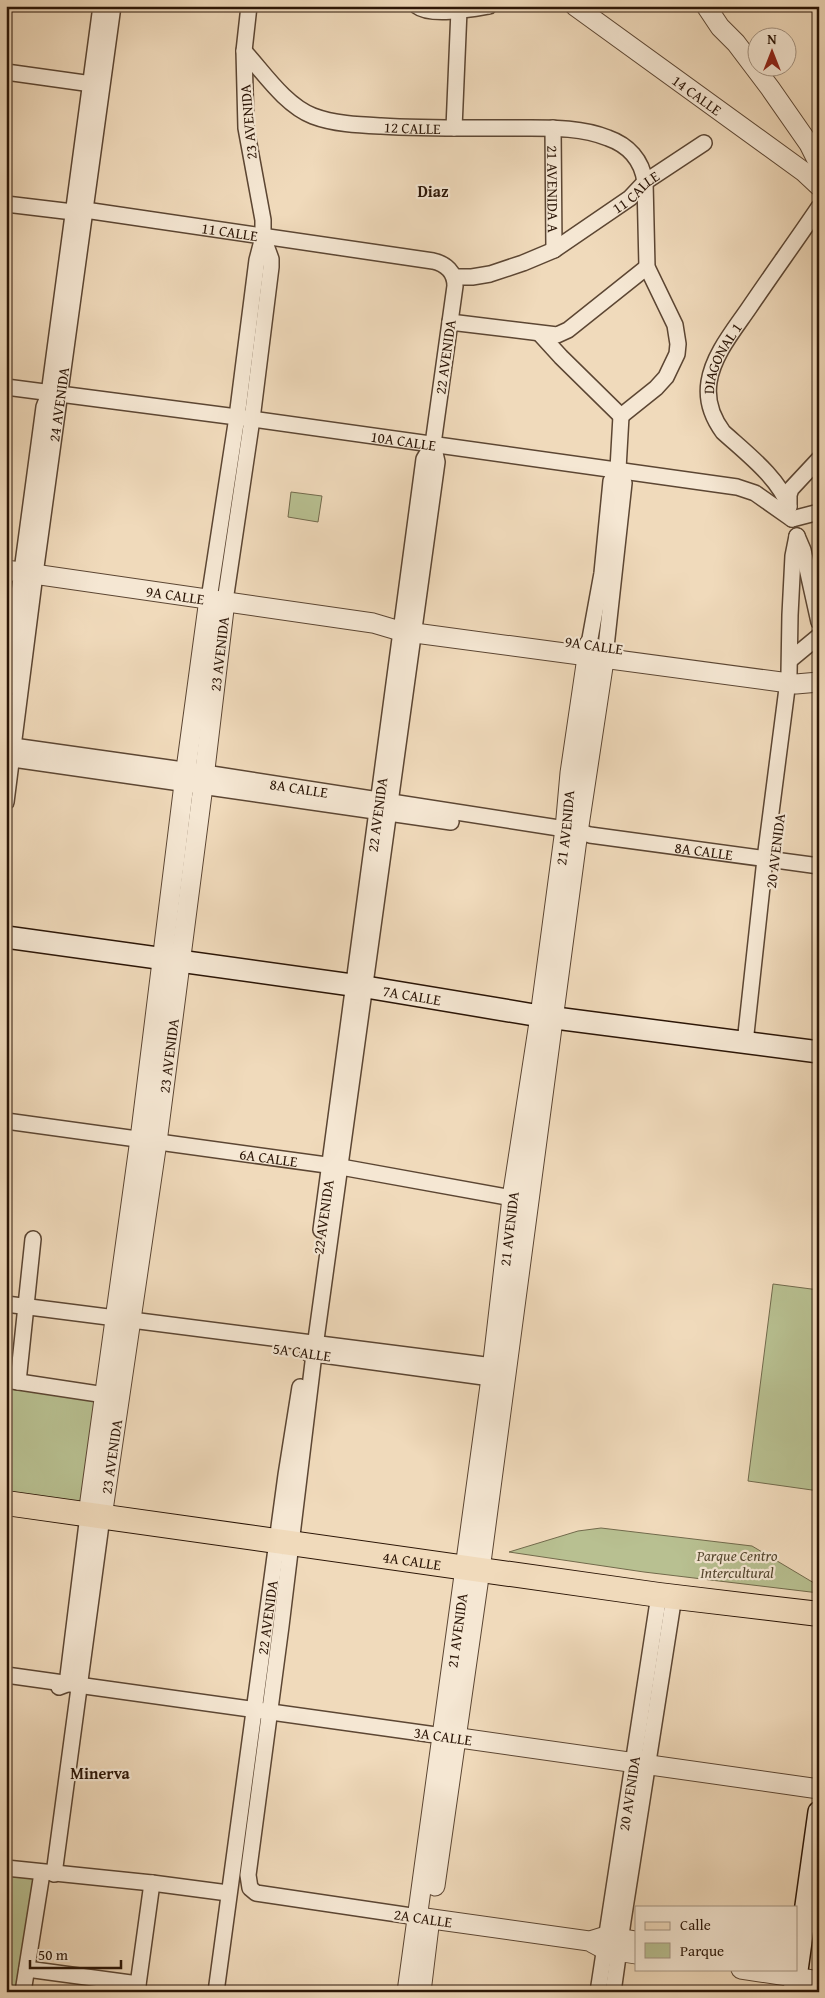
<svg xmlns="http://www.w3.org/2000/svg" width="825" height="1998" font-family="'Gentium Book Plus',serif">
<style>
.green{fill:#b8c091;stroke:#726a4c}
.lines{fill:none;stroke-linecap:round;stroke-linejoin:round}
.minor-casing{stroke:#5c4633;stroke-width:18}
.tertiary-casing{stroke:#5c4633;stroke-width:21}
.secondary-casing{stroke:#2b1506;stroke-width:24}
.primary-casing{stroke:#2b1506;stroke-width:26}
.minor{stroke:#f5e7d3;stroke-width:15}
.tertiary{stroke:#f5e7d3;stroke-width:19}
.secondary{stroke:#f5e7d3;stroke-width:21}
.primary{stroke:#f0dabb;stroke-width:24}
.labels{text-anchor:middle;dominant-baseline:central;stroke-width:4.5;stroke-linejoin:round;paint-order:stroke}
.street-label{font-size:15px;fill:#2b1506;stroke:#f5e7d3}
.park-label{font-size:15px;font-style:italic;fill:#554830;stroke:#f5e7d3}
.neighbourhood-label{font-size:16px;font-weight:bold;fill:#2b1506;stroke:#f5e7d3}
</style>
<rect width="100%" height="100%" fill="#f0dabb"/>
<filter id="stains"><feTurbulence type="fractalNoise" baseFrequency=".004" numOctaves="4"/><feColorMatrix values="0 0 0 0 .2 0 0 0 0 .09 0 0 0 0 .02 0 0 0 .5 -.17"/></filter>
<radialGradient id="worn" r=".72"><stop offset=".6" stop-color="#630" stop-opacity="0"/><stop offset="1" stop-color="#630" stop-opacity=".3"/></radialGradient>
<path class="green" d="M 291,492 L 322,496 L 318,522 L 288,517 Z
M 773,1284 L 819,1290 L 819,1491 L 748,1481 Z
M 6,1382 L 105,1397 L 89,1506 L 6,1493 Z
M 601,1528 L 752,1546 L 819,1586 L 819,1593 L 644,1572 L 509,1552 L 578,1531 Z
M 6,1874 L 36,1878 L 20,1992 L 6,1992 Z"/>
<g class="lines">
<g class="minor-casing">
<g id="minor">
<path d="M 417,6 C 431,17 472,9 489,6"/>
<path id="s1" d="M 244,51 C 264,73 285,105 313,116 C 334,124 359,125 381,126 C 427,129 474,128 521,128 C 550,128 581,127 608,138 C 628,145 642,160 645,182 L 647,267 L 675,325 L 678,344 L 677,354 L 666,377 L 656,388 L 621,416"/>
<path d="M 6,72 L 99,85"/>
<path d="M 454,128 L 459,10"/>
<path id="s2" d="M 553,128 L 554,250"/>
<path id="s3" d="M 6,204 L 73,212 L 85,210 L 433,261 C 446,264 455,272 455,286 L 433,444 L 437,462 L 314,1354 L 281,1626 L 248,1875 L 250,1888 L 256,1893 L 418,1917"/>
<path id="s4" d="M 454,277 L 472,277 L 490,274 L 523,263 L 554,250 L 630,198 L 645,182 L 704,143"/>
<path d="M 450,322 L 557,335 L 568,330 L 647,267"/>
<path d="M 540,334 L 561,357 L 621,416"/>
<path id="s5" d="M 6,387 L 252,419 L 737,487 L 755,493 L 792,519"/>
<path d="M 789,506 L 789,495 L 791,489 L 819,459"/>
<path id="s6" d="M 789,507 C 779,478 746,453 723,432 C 712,417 706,401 709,382 C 713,355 734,330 749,308 C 772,274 796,241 819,207"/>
<path d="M 792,519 L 819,512"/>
<path d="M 797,536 L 803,550 L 819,622"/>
<path d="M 209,599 L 237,417 L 257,260 L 263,237 L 263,220 L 246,128 L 244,51 L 249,6"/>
<path d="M 225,601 L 252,419 L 271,267 L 271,259 L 263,237"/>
<path d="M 589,644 L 602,573 L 611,481 L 618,469"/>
<path d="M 606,647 L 624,483 L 618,469 L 621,416"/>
<path d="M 790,660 L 819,636"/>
<path d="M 6,690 L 44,407 L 49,394 L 101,6"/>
<path id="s7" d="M 6,745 L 205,773 L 578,831 L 590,835 L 819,866"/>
<path d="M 6,758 L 451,822"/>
<path id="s8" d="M 6,802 L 35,574 L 113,6"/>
<path d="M 745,1043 L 765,859 L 789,673 L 790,615 L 793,556 L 797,536"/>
<path id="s9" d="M 6,1121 L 341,1167 L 512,1198 L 520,1203"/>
<path id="s10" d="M 321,1230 L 424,459 L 433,444"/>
<path d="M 6,1304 L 493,1366"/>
<path d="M 308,1353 L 491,1378"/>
<path d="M 6,1380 L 105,1395"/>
<path d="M 18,1382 L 33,1239"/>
<path d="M 6,1675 L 443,1736"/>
<path d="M 59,1687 L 67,1684 L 88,1515"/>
<path d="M 6,1868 L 152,1883 L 228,1893"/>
<path d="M 54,1874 L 102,1517"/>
<path d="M 27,1969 L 138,1984"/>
<path d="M 23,1992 L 42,1873"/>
<path d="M 137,1992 L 152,1883"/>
<path id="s11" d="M 216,1992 L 286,1475 L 300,1387"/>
<path id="s12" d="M 598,1992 L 659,1595"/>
<path d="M 613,1992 L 623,1921 L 674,1596"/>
</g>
</g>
<g class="tertiary-casing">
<g id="tertiary">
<path id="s13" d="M 575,6 L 804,172 L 819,186"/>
<path d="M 706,6 L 720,27 L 736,43 L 770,88 L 809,144 L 819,164"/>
<path id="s14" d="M 6,570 L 373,623 L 400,631 L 796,684 L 819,682"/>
<path d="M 88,1515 L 140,1139 L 184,784 L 209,599"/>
<path id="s15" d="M 102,1517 L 157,1142 L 203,786 L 225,601"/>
<path d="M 446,1736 L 819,1789"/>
<path d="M 435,1886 L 480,1570 L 577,839 L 606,647"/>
<path d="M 418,1917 L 589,1941 L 604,1949 L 636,1954"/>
<path d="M 593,1940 L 606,1936 L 636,1941"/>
<path d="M 741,1969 L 819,1981"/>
<path id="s16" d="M 407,1992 L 491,1378 L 512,1198 L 540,1016 L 565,829 L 570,773 L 589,644"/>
<path d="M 421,1992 L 429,1926"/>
</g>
</g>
<g class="secondary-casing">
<g id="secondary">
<path id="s17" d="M 6,937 L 366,987 L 540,1016 L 819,1052"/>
<path d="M 794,1992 L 819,1812"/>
</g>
</g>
<g class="primary-casing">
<g id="primary">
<path id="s18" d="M 6,1503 L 659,1595 L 819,1614"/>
</g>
</g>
<use href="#minor" class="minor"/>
<use href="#tertiary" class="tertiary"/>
<use href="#secondary" class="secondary"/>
<use href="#primary" class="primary"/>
</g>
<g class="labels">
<g class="street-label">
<text stroke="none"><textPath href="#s13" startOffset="151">14 CALLE</textPath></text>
<text transform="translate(248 122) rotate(-95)">23 AVENIDA</text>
<text stroke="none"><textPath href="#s1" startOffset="196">12 CALLE</textPath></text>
<text stroke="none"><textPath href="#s2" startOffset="61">21 AVENIDA A</textPath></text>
<text stroke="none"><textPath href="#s4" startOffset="205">11 CALLE</textPath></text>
<text stroke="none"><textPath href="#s3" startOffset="226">11 CALLE</textPath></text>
<text transform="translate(445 357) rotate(-82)">22 AVENIDA</text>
<text stroke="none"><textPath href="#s6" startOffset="181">DIAGONAL 1</textPath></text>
<text stroke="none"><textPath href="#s8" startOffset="401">24 AVENIDA</textPath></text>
<text stroke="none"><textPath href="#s5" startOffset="401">10A CALLE</textPath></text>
<text stroke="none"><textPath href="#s14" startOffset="171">9A CALLE</textPath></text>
<text transform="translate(594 645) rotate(8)">9A CALLE</text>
<text stroke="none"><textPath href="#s15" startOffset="871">23 AVENIDA</textPath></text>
<text stroke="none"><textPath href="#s7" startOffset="296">8A CALLE</textPath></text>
<text stroke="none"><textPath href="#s10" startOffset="419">22 AVENIDA</textPath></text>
<text stroke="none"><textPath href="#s16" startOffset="1175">21 AVENIDA</textPath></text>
<text stroke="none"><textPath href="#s7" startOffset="706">8A CALLE</textPath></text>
<text transform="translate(775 851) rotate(-83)">20 AVENIDA</text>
<text stroke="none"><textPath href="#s17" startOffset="410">7A CALLE</textPath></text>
<text stroke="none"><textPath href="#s15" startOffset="466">23 AVENIDA</textPath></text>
<text stroke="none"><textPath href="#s9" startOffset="265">6A CALLE</textPath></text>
<text transform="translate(323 1217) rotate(-82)">22 AVENIDA</text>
<text stroke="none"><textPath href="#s16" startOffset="770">21 AVENIDA</textPath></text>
<text transform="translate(302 1352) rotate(8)">5A CALLE</text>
<text stroke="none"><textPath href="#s15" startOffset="61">23 AVENIDA</textPath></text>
<text stroke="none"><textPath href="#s18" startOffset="410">4A CALLE</textPath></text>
<text stroke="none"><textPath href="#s11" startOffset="378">22 AVENIDA</textPath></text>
<text stroke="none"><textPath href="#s16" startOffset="365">21 AVENIDA</textPath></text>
<text transform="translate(443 1736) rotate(8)">3A CALLE</text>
<text stroke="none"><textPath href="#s12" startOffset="201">20 AVENIDA</textPath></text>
<text transform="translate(423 1918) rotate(8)">2A CALLE</text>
</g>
<g class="park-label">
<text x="737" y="1555">Parque Centro<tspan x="737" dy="17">Intercultural</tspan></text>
</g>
<g class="neighbourhood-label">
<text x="433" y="191">Diaz</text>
<text x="100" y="1773">Minerva</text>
</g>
</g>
<rect width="825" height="1998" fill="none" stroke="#f0dabb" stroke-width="25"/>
<rect x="8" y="8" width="810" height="1983" fill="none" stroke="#2b1506" stroke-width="2.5"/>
<rect x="12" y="12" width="800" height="1973" fill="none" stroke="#2b1506"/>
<rect x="635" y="1906" width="162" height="65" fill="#f5e7d3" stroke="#a49381"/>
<rect x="645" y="1922" width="25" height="8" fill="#f0dabb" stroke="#a49381"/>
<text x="680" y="1930" font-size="15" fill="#2b1506">Calle</text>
<rect x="645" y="1943" width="25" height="15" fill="#b8c091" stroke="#a49381"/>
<text x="680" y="1956" font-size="15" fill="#2b1506">Parque</text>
<g transform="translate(772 52)"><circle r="24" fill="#f5e7d3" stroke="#a49381"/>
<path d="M0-4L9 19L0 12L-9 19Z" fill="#8f2418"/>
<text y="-8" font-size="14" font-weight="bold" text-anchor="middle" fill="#2b1506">N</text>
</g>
<path d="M30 1960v8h91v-8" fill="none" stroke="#2b1506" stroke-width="2.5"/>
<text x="38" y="1960" font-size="15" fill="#2b1506" stroke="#f5e7d3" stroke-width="4" paint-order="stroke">50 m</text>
<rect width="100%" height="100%" filter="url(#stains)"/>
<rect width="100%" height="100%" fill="url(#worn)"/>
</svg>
